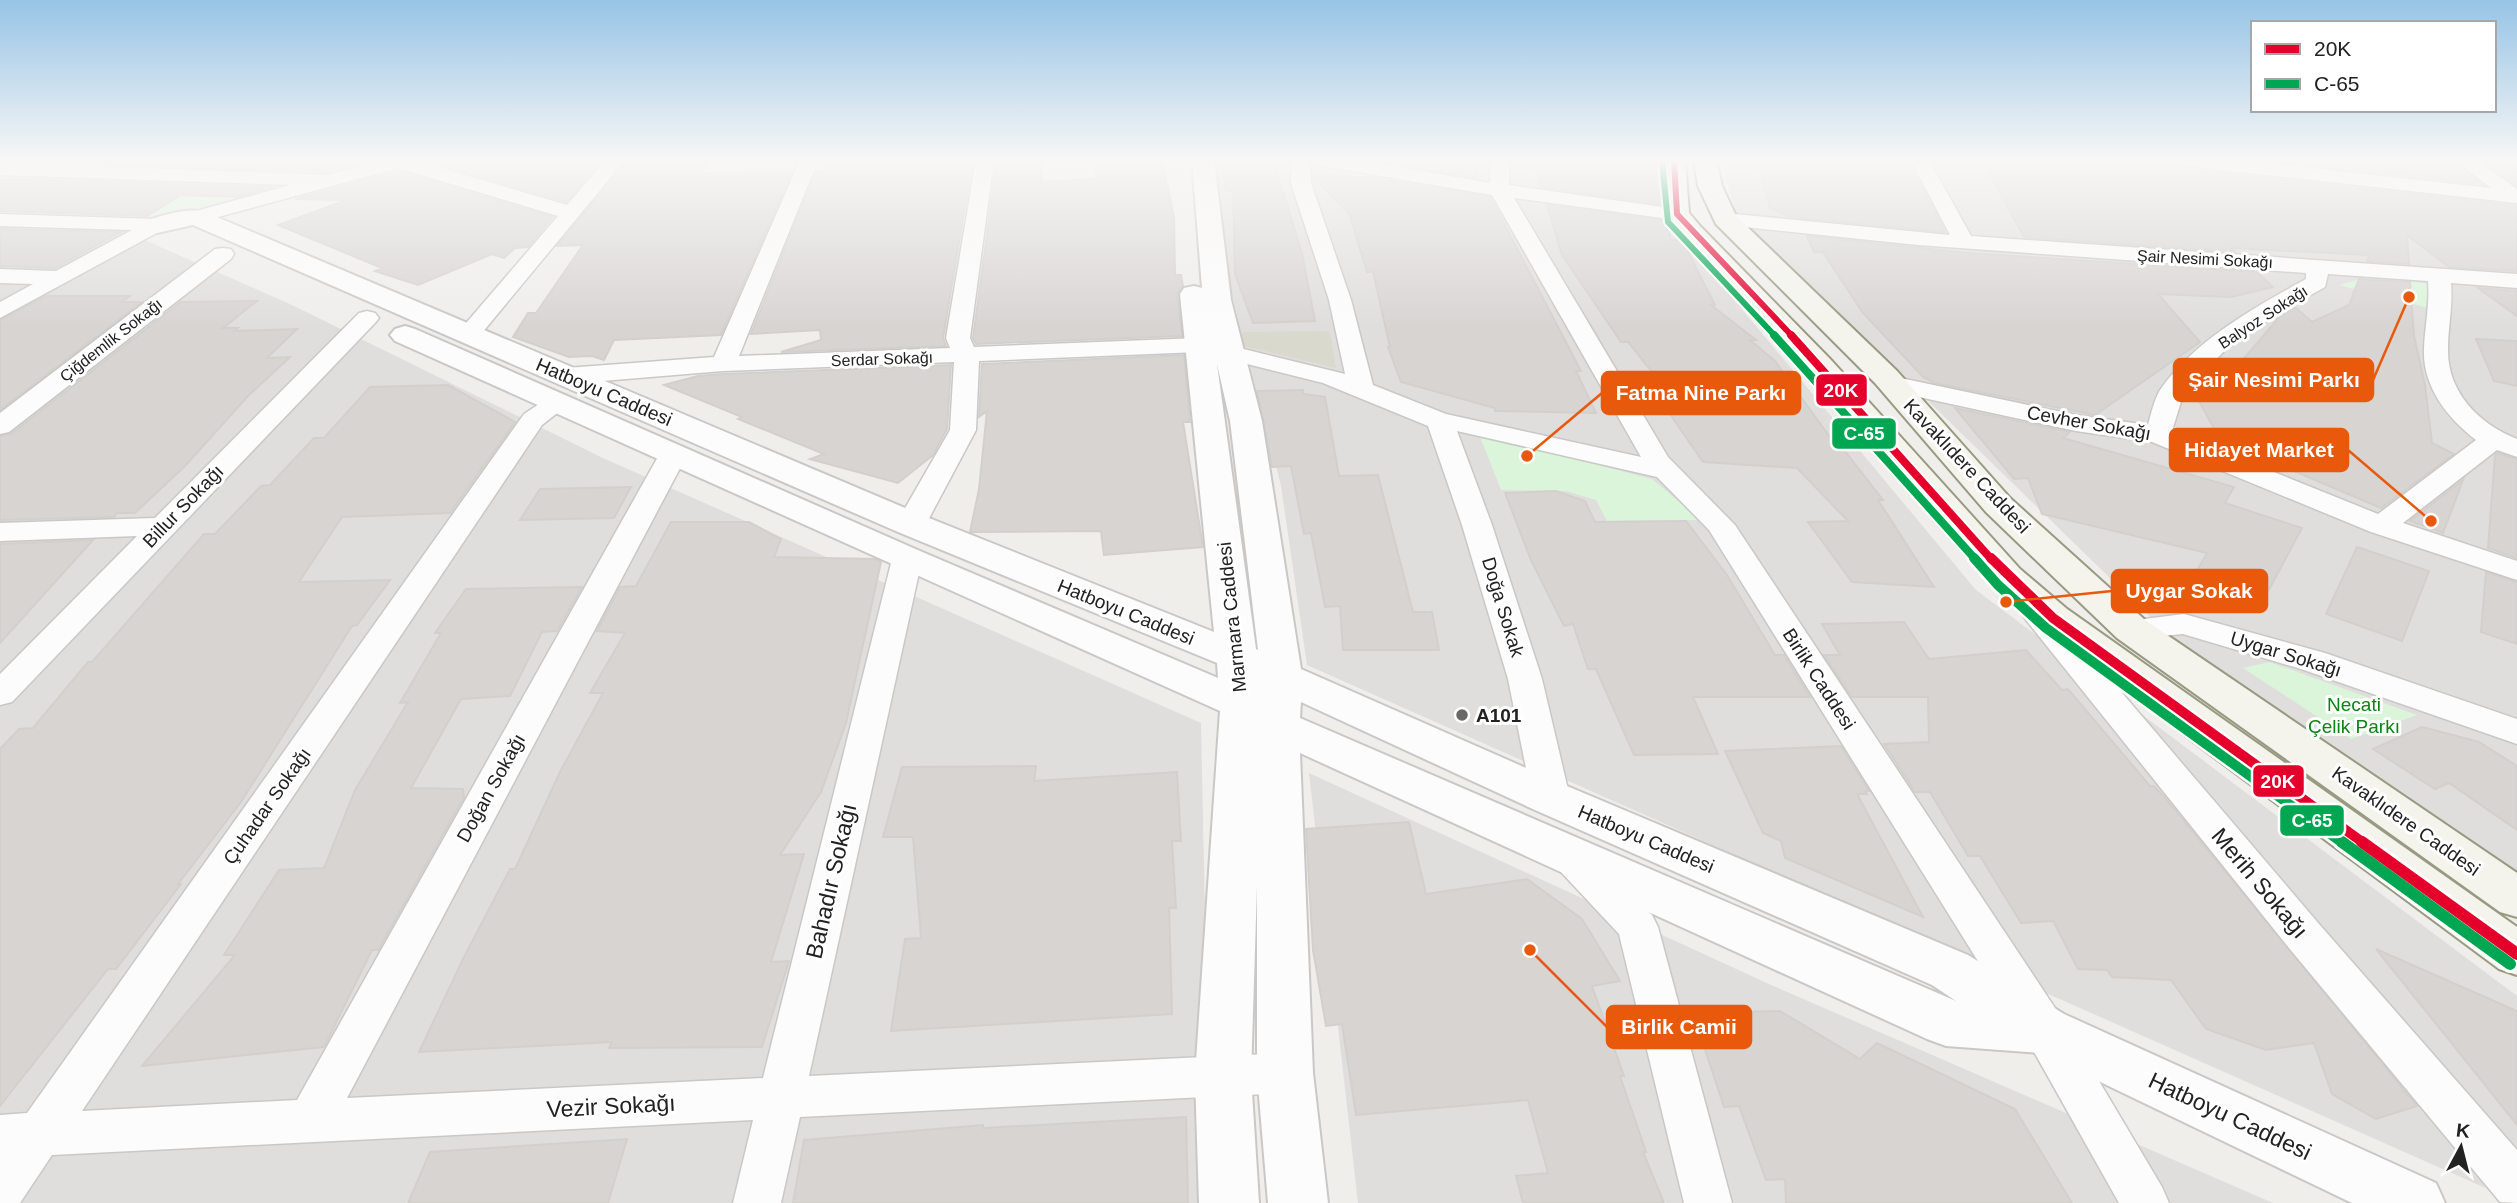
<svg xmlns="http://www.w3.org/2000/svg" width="2517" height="1203" font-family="Helvetica,sans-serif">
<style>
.residential{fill:#dfdedc}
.construction{fill:#d9d9cd}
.park{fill:#daf5da}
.building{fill:#d7d4d2;stroke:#d3d0cc;stroke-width:2}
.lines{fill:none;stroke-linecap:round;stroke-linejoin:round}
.minor-casing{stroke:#c9c8c7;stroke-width:3}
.tertiary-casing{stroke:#c9c8c7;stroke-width:4}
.secondary-casing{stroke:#999a82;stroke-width:4}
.minor{fill:#fdfcfc;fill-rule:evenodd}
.tertiary{fill:#fdfcfc;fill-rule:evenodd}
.secondary{fill:#f4f4ed;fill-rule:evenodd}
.bus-1-far3-casing{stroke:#fff;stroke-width:10}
.bus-1-far2-casing{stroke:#fff;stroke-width:12}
.bus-1-far1-casing{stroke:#fff;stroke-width:15}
.bus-1-casing{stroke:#fff;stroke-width:18}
.bus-2-far3-casing{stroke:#fff;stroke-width:10}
.bus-2-far2-casing{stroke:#fff;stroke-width:12}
.bus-2-far1-casing{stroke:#fff;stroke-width:15}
.bus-2-casing{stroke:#fff;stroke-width:18}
.bus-1-far3{stroke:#e4002b;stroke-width:6}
.bus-1-far2{stroke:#e4002b;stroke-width:8}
.bus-1-far1{stroke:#e4002b;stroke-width:10}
.bus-1{stroke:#e4002b;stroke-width:12}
.bus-2-far3{stroke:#00a651;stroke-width:6}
.bus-2-far2{stroke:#00a651;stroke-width:8}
.bus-2-far1{stroke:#00a651;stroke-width:10}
.bus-2{stroke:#00a651;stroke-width:12}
.poi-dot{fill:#6a6968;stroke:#fff;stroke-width:2.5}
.labels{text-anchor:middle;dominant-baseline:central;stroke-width:6;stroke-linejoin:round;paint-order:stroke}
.far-street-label{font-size:16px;fill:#222;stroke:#fff}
.street-label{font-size:19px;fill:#222;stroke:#fff}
.park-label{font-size:19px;fill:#0c8416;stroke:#fff}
.poi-label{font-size:19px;font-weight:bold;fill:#222;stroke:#fff;text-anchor:start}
.near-street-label{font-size:23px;fill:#222;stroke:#fff}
.leader{fill:none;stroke:#e8590c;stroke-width:2.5}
.callout-dot{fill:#e8590c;stroke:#fff;stroke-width:2.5}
.callout{fill:#e8590c;stroke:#e8590c;stroke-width:2.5}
.callout-label{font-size:21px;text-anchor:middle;font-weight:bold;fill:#fff}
.line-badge{stroke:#fff;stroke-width:2.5}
.badge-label{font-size:19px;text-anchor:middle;font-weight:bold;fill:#fff}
</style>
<rect width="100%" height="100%" fill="#f0eeeb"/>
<path class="residential" d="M 1211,160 L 1660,160 L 1670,223 L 1976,590 L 2517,996 L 2517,1202 L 1307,665 L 1281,486 L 1222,256 Z
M 1721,160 L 2517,160 L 2517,872 L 2186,652 L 1736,214 Z
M 0,226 L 122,230 L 292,305 L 603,458 L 1201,723 L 1211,1203 L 0,1203 Z
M 1309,773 L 1769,984 L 2273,1203 L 1358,1203 Z"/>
<path class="construction" d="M 1326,331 L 1330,333 L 1336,368 L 1239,345 L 1242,332 Z"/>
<path class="park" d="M 172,195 L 254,198 L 197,215 L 114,214 Z
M 2367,277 L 2432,284 L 2432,309 L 2339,285 Z
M 1479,434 L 1652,479 L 1701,520 L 1607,521 L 1596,500 L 1566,491 L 1501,490 Z
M 2269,662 L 2417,715 L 2351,739 L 2243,668 Z"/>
<path class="building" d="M 100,160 L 374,160 L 328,172 L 93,164 Z
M 423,160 L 603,160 L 566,202 Z
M 628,160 L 710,160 L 701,173 L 792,172 L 721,335 L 614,340 L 604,360 L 592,356 L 569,357 L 513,337 L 528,313 L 536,313 L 583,245 L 557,246 Z
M 825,160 L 973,160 L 943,338 L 946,346 L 781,352 L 821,340 L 820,330 L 751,334 L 816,171 L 828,171 Z
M 997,160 L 1042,160 L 1042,182 L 1096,179 L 1096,160 L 1162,160 L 1174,217 L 1175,275 L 1181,275 L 1183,286 L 1177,294 L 1182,336 L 976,344 L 973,338 Z
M 1221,160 L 1274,162 L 1302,254 L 1315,321 L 1253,323 L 1235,274 L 1233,190 L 1226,190 Z
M 1408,160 L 1479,160 L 1476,178 L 1412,167 Z
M 1533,160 L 1613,162 L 1612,160 L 1650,160 L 1662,204 L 1541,187 Z
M 1851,160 L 1908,160 L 1945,232 L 1789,217 L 1770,208 L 1759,167 L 1857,173 Z
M 2026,160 L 2115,160 L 2151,164 L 2151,160 L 2175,160 L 2187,169 L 2517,206 L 2517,271 L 2449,267 L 2407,235 L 2409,264 L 2367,261 L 2369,255 L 2231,248 L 2235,252 L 2024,237 L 1984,164 L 2032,168 Z
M 2262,160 L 2452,160 L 2482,184 Z
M 2482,161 L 2517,164 L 2517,186 Z
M 398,171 L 553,217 L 528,247 L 515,248 L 504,258 L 492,254 L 418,285 L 375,271 L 382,268 L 278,225 L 347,200 L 295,199 Z
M 1313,172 L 1404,183 L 1490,197 L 1581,371 L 1576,371 L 1596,413 L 1495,411 L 1495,408 L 1401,382 L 1388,347 L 1390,347 L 1373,272 L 1367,272 L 1349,213 L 1313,177 Z
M 0,179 L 65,180 L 273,187 L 237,197 L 181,195 L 147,216 L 0,211 Z
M 1547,205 L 1666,221 L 1671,240 L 1682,240 L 1715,305 L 1711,305 L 1756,340 L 1750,340 L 1775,361 L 1840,451 L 1844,450 L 1883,500 L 1878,500 L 1934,587 L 1852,582 L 1808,522 L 1848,521 L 1797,468 L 1703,462 L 1661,401 L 1675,401 L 1628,342 L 1621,342 L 1562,255 Z
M 0,229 L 121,232 L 55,268 L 0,266 Z
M 1807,236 L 1968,253 L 2257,272 L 2273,287 L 2231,297 L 2158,294 L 2200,342 L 2095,415 L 1935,383 L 1923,377 L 1862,312 L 1823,252 L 1814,252 Z
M 2359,279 L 2410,282 L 2414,336 L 2425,385 L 2432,443 L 2454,454 L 2381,508 L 2254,454 L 2250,460 L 2226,450 L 2195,394 L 2206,374 L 2218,362 L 2230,375 L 2281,315 L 2295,307 L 2312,322 L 2349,305 Z
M 2478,288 L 2517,291 L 2517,316 Z
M 46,296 L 130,296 L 122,302 L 142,302 L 0,410 L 0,320 Z
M 257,301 L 223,328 L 238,328 L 235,331 L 297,329 L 267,358 L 290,357 L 248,396 L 185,466 L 135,513 L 117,513 L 114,517 L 0,520 L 0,436 L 11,434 L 181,302 Z
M 2476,339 L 2517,341 L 2517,386 L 2494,381 Z
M 1184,355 L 1190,422 L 1183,422 L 1203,547 L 1104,555 L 1101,531 L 970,532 L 979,489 L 987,411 L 979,417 L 982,364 Z
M 951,365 L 947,429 L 933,455 L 898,483 L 810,459 L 824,454 L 738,419 L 742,417 L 664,385 L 698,376 L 723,374 Z
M 448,385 L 515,422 L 450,513 L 342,517 L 299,582 L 390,580 L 357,625 L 352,626 L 241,802 L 178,884 L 181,884 L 116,969 L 108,969 L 0,1106 L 0,749 L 19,729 L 33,728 L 88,662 L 92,662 L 204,534 L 215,534 L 261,486 L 270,485 L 314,438 L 324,438 L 370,387 Z
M 1303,390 L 1303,394 L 1325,397 L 1339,476 L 1378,475 L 1413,612 L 1432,612 L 1439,650 L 1343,650 L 1340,606 L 1325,607 L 1311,533 L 1304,534 L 1291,466 L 1272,467 L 1257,391 Z
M 1955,408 L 2070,432 L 2063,438 L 2234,487 L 2225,503 L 2302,528 L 2264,599 L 2195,574 L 2207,553 L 2042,514 L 2028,478 L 2014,479 Z
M 2497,453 L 2517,459 L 2517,558 L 2488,548 L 2495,455 Z
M 2463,480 L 2443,533 L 2410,521 Z
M 631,487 L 614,518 L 520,520 L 540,489 Z
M 1556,491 L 1585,501 L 1595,522 L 1686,521 L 1727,575 L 1775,655 L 1784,655 L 1810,697 L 1693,697 L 1718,754 L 1634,755 L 1596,669 L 1588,669 L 1573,624 L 1564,626 L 1531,560 L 1505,493 Z
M 671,522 L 749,522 L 781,539 L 774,557 L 875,559 L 881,562 L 846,723 L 821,792 L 780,855 L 804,854 L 771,962 L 789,961 L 762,1047 L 609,1048 L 612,1042 L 419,1052 L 464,957 L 510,869 L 515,869 L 560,772 L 603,693 L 590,693 L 625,633 L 597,631 L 620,587 L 636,586 Z
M 93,540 L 0,643 L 0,544 Z
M 2357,547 L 2429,571 L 2402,641 L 2326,614 Z
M 2486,572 L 2517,582 L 2517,644 L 2481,632 Z
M 582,587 L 557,631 L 542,632 L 510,696 L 461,699 L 411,788 L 463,789 L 464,797 L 378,950 L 372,950 L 324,1047 L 142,1066 L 235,955 L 224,955 L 279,870 L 324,868 L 355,790 L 408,702 L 400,703 L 441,633 L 435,633 L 466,589 Z
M 1904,622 L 1929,659 L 2026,650 L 2062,690 L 2068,689 L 2150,786 L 2154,786 L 2166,799 L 2417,1106 L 2376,1119 L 2332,1094 L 2314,1043 L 2266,1050 L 2206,1029 L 2171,980 L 2112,977 L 2107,970 L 2078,969 L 2053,921 L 2021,923 L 1980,856 L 1968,856 L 1930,792 L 1915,792 L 1884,744 L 1929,742 L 1928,697 L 1852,697 L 1824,655 L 1840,655 L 1822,624 Z
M 2422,727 L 2479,742 L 2517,766 L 2517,830 L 2449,783 L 2435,789 L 2373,749 Z
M 1841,746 L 1869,791 L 1865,791 L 1867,794 L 1857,794 L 1923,917 L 1785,858 L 1781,841 L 1763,833 L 1725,751 Z
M 1036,766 L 1034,781 L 1177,772 L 1181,841 L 1172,841 L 1176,908 L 1169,908 L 1172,1014 L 891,1031 L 905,939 L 921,938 L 913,837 L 883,837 L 902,767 Z
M 1409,822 L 1426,894 L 1527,879 L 1582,919 L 1620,981 L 1592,986 L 1624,1076 L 1620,1076 L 1646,1152 L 1643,1152 L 1664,1203 L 1523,1203 L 1516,1176 L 1548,1173 L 1528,1100 L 1356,1115 L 1342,1024 L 1326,1026 L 1313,950 L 1306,829 Z
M 2376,949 L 2517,1011 L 2517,1125 L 2453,1045 Z
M 1780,1011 L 1860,1059 L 1877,1043 L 2015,1109 L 2072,1203 L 1786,1203 L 1785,1179 L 1766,1180 L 1739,1106 L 1724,1107 L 1693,1013 Z
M 1186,1117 L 1188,1203 L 793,1203 L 804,1140 L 983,1125 L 983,1128 Z
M 627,1139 L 608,1203 L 408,1203 L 430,1152 Z"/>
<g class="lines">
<g class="minor-casing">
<path id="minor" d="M 384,160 L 414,160 L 567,205 L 606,160 L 625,160 L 477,339 L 461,339 L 457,334 L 461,329 L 558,216 L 398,168 L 196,223 L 189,221 L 186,217 L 189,213 L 290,185 L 0,175 L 0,163 L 328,175 Z
M 800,160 L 818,160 L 739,356 L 950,348 L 946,338 L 976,160 L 994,160 L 970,338 L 974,347 L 1199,338 L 1345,374 L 1329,300 L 1291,183 L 1292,160 L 1310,160 L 1311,183 L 1351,300 L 1373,385 L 1446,414 L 1641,457 L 1492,195 L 1323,166 L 1314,160 L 1356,160 L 1490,183 L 1491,160 L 1509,160 L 1509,185 L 1684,210 L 1687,214 L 1684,218 L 1677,220 L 1514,198 L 1668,457 L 1735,525 L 2061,1017 L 2162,1187 L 2169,1203 L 2119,1203 L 2029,1043 L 1709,530 L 1657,477 L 1457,431 L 1492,525 L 1542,679 L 1570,798 L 1564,808 L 1551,811 L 1538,808 L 1532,798 L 1508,679 L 1462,525 L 1428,426 L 1323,383 L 1199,352 L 979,361 L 976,430 L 926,524 L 921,530 L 911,533 L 901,530 L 896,524 L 950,430 L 954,362 L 723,371 L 566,384 L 557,381 L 553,376 L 557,371 L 566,368 L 714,357 Z
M 1911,160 L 1929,160 L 1971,236 L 2517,274 L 2517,288 L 2451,283 C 2453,306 2448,326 2448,349 C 2447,392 2479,424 2517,439 L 2517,457 L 2497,450 L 2403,523 L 2517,561 L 2517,580 L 2371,532 L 2152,442 L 2076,431 L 1882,389 L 1878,384 L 1882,379 L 1891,376 L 2076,415 L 2148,425 C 2151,414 2154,400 2160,390 C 2195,340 2254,308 2306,279 L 2306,273 L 1918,245 L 1725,225 L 1718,223 L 1715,219 L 1718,215 L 1725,213 L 1950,235 ZM 2328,274 L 2428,281 C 2430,304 2425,325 2424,348 C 2422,386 2447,418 2476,440 L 2378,514 L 2172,431 L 2183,395 L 2226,349 L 2277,314 L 2325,287 Z
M 2178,160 L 2238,160 L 2491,188 L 2455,160 L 2476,160 L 2517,189 L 2517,203 L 2187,166 Z
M 0,214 L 157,219 L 164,221 L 167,225 L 164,229 L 0,318 L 0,302 L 33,284 L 0,283 L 0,269 L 56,271 L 132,230 L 0,226 Z
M 223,248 L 231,249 L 234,254 L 231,259 L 9,432 L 0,434 L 0,413 L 215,249 Z
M 367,311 L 375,313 L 379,318 L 375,323 L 12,702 L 0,705 L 0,674 L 137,536 L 0,541 L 0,523 L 155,518 L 359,313 Z
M 557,395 L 566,398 L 570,403 L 542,425 L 82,1111 L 297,1100 L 659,455 L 663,449 L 673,447 L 683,449 L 687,455 L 347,1098 L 763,1078 L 892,559 L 896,553 L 907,550 L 918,553 L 922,559 L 809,1076 L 1285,1053 L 1301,1059 L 1308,1073 L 1301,1087 L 1285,1093 L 800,1117 L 781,1203 L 733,1203 L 753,1120 L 52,1155 L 20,1203 L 0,1203 L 0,1115 L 27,1113 L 524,414 L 548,398 Z
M 2037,603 L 2048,606 L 2319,924 L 2517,1150 L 2517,1203 L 2500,1202 L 2289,948 L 2026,620 L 2021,613 L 2026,606 Z
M 2184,614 L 2325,653 L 2517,719 L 2517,744 L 2301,669 L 2183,634 L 2131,639 L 2120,636 L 2115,629 L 2120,622 Z
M 1574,846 L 1588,851 L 1652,915 L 1658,927 L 1732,1203 L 1684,1203 L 1619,934 L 1560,871 L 1555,861 L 1560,851 Z"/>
</g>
<g class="tertiary-casing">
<path id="tertiary" d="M 1192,160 L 1214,160 L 1231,300 L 1262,421 L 1301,669 L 1567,786 L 1968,955 L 2064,1014 L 2436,1183 L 2445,1203 L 2352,1203 L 2040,1053 L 1946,1046 L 1927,1039 L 1300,753 L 1313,1073 L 1328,1203 L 1268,1203 L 1257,1073 L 1257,886 L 1251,1076 L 1259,1203 L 1199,1203 L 1195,1076 L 1220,711 L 395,341 L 390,335 L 395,329 L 405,326 L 415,329 L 920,551 L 1218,678 L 1217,663 L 898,532 L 193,225 L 157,233 L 148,230 L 144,225 L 148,220 C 165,215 187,207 205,212 L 924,516 L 1214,632 L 1180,294 L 1184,288 L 1194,286 L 1202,288 ZM 1217,364 L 1230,421 L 1258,650 L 1256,649 ZM 1301,702 L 1535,810 L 1932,985 L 1956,1001 L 1300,718 Z"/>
</g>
<g class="secondary-casing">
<path id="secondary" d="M 1663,160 L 1685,160 L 1689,213 L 1700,226 L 1832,361 L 2020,569 L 2067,609 L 2517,927 L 2517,975 L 2499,969 L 2039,627 L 1994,585 L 1810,373 L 1668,219 L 1665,214 Z
M 1694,160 L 1716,160 L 1722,186 L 1736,216 L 1897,371 L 2010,498 L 2145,620 L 2517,873 L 2517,917 L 2500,912 L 2117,638 L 1986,512 L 1875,383 L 1716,224 L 1698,186 Z"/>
</g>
<use href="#minor" class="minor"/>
<use href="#tertiary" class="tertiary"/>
<use href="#secondary" class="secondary"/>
<g class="bus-1-far3-casing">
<path id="bus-1-far3" d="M 1674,160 L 1677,214 L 1793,337"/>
</g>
<g class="bus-1-far2-casing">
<path id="bus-1-far2" d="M 1791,335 L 1992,560"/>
</g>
<g class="bus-1-far1-casing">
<path id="bus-1-far1" d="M 1991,558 L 2053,618 L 2365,844"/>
</g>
<g class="bus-1-casing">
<path id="bus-1" d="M 2362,842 L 2517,954"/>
</g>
<g class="bus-2-far3-casing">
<path id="bus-2-far3" d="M 1662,161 L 1668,222 L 1776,337"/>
</g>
<g class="bus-2-far2-casing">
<path id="bus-2-far2" d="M 1774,335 L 1976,560"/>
</g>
<g class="bus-2-far1-casing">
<path id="bus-2-far1" d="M 1974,558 L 1998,585 L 2046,628 L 2344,844"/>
</g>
<g class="bus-2-casing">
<path id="bus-2" d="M 2342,842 L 2510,964"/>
</g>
<use href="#bus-1-far3" class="bus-1-far3"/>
<use href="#bus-1-far2" class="bus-1-far2"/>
<use href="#bus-1-far1" class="bus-1-far1"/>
<use href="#bus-1" class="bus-1"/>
<use href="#bus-2-far3" class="bus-2-far3"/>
<use href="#bus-2-far2" class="bus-2-far2"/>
<use href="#bus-2-far1" class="bus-2-far1"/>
<use href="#bus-2" class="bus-2"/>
</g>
<linearGradient id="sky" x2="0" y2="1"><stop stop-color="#97c4e6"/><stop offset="0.49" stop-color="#f8f7f6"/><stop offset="1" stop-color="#f8f7f6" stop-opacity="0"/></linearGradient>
<rect width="2517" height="328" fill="url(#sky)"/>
<circle class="poi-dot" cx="1462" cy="715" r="7"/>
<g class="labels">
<g class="far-street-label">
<text transform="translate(2205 259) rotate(3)">Şair Nesimi Sokağı</text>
<text transform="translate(2263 317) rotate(-33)">Balyoz Sokağı</text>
<text transform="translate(111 340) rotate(-38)">Çiğdemlik Sokağı</text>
<text transform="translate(882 359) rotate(-2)">Serdar Sokağı</text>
</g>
<g class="street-label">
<text transform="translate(604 392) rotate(23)">Hatboyu Caddesi</text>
<text transform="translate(2089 423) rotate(10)">Cevher Sokağı</text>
<text transform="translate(1967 466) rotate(47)">Kavaklıdere Caddesi</text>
<text transform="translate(183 506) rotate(-46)">Billur Sokağı</text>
<text transform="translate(1503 607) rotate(73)">Doğa Sokak</text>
<text transform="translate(1126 612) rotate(22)">Hatboyu Caddesi</text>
<text transform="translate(1232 617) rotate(-96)">Marmara Caddesi</text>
<text transform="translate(2286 654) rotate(17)">Uygar Sokağı</text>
<text transform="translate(1819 679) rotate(57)">Birlik Caddesi</text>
<text transform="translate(491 788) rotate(-61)">Doğan Sokağı</text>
<text transform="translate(267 806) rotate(-55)">Çuhadar Sokağı</text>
<text transform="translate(2406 821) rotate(35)">Kavaklıdere Caddesi</text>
<text transform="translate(1646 839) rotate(23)">Hatboyu Caddesi</text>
</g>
<g class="park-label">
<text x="2354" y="704">Necati<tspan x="2354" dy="22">Çelik Parkı</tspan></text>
</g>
<g class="poi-label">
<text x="1476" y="715">A101</text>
</g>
<g class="near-street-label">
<text transform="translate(831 881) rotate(-77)">Bahadır Sokağı</text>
<text transform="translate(2260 883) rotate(50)">Merih Sokağı</text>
<text transform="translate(611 1106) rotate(-3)">Vezir Sokağı</text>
<text transform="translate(2230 1116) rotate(25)">Hatboyu Caddesi</text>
</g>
</g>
<path class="leader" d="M2409 297L2373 380M1527 456L1602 393M2431 521L2348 450M2006 602L2112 591M1530 950L1607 1027"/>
<g class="callout-dot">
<circle cx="2409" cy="297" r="7"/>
<circle cx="1527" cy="456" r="7"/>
<circle cx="2431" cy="521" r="7"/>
<circle cx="2006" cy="602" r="7"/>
<circle cx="1530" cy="950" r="7"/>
</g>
<g class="callout">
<rect x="2174" y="359" width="199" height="42" rx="7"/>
<rect x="1602" y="372" width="198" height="42" rx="7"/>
<rect x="2170" y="429" width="178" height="42" rx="7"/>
<rect x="2112" y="570" width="155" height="42" rx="7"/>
<rect x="1607" y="1006" width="144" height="42" rx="7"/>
</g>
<g class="callout-label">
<text x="2274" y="387">Şair Nesimi Parkı</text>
<text x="1701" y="400">Fatma Nine Parkı</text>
<text x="2259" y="457">Hidayet Market</text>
<text x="2189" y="598">Uygar Sokak</text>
<text x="1679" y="1034">Birlik Camii</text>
</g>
<g class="line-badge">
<rect x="1815" y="373" width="53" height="34" rx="7" fill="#e4002b"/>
<rect x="1831" y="417" width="66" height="33" rx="7" fill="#00a651"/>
<rect x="2252" y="764" width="53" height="34" rx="7" fill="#e4002b"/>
<rect x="2279" y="804" width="66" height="33" rx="7" fill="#00a651"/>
</g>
<g class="badge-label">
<text x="1841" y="397">20K</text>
<text x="1864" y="440">C-65</text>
<text x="2278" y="788">20K</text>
<text x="2312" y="827">C-65</text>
</g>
<rect x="2251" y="21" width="245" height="91" fill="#ffffff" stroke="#a7a7a7" stroke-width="2"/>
<rect x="2265" y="44" width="35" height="10" fill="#e4002b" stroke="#a7a7a7" stroke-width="2"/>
<text x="2314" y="56" font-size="21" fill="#222222">20K</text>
<rect x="2265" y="79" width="35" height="10" fill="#00a651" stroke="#a7a7a7" stroke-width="2"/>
<text x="2314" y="91" font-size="21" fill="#222222">C-65</text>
<g transform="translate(2461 1147) rotate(7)" stroke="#ffffff" stroke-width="5" paint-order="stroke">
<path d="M0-5L12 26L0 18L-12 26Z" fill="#222222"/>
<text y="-10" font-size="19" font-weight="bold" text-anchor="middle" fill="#222222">K</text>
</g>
</svg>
